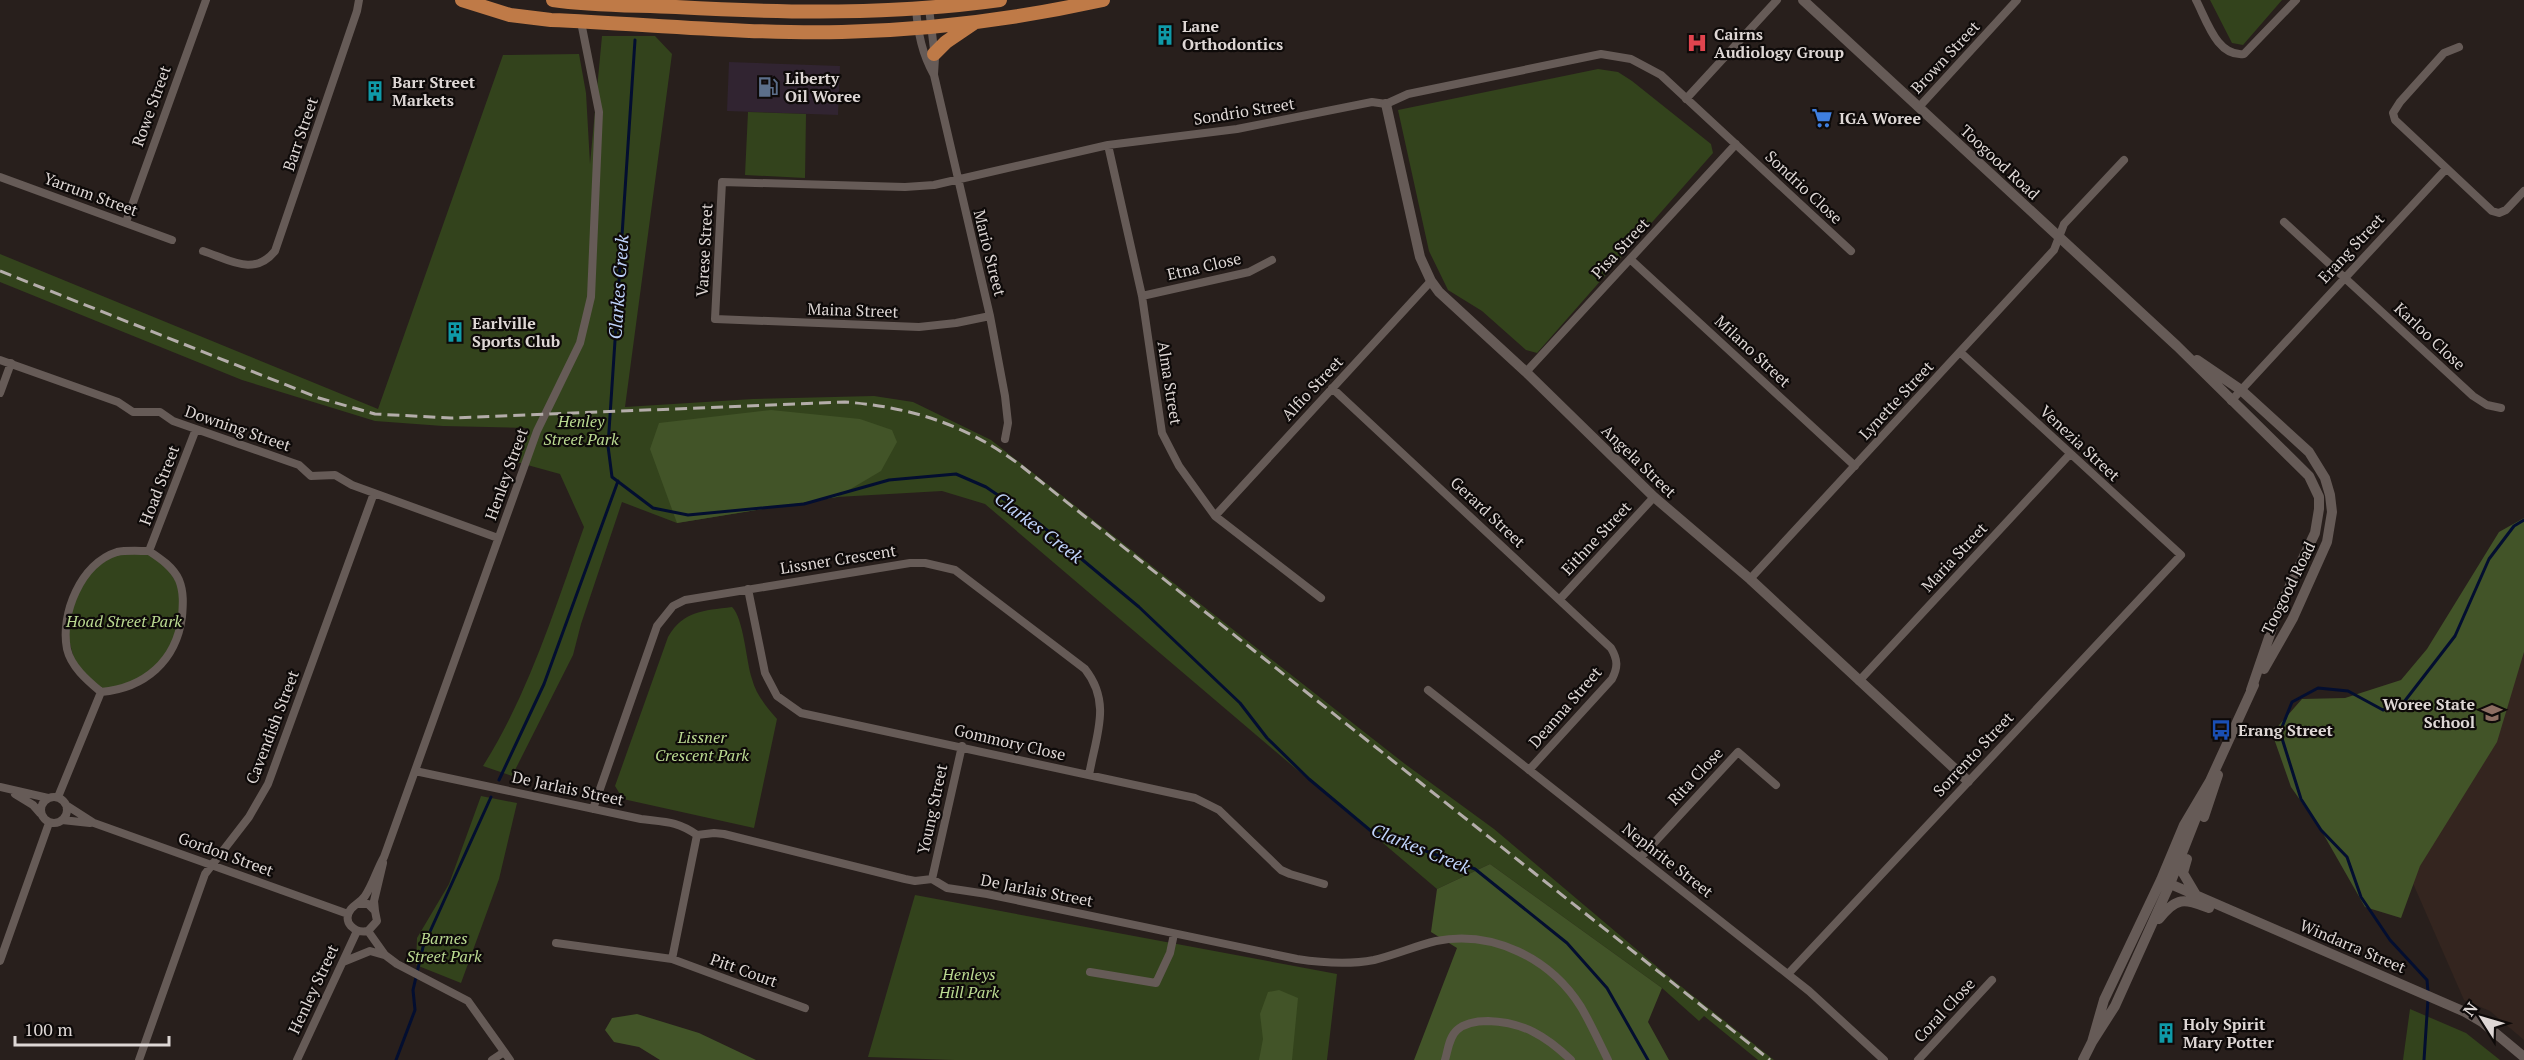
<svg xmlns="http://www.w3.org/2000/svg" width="2524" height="1060" font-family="'PT Serif',serif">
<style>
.commercial{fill:#312431}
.built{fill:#34251f}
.green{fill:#33431c}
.forest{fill:#425428}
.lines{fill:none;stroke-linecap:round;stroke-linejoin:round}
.stream{stroke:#030e30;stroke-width:3}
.minor{stroke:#665b57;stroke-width:8}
.tertiary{stroke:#665b57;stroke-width:10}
.primary{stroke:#bf7a47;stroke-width:14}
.rail{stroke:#b4adaa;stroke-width:3;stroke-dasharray:12 6;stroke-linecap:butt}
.labels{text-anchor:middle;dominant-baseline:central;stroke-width:4.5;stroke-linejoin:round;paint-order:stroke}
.poi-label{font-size:16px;font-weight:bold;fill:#ded7d5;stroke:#0e0a09;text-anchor:start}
.street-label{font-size:16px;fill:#ded7d5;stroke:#0e0a09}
.park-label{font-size:16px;font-style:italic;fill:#bad991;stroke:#0e0a09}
.water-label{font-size:18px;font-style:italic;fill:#bfd3fb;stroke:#0e0a09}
</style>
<rect width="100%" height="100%" fill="#281f1c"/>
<path class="commercial" d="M 729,62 L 840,66 L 838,115 L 727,111 Z"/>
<path class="built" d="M 2524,578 L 2524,1040 L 2490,1011 L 2464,1000 L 2398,849 Z"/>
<path class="green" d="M 2210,0 L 2282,0 L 2243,45 L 2232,43 Z
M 602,36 L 655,36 L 672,54 L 625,407 L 753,399 L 874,396 L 913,402 L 991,440 L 1405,764 L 1494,829 L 1668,976 L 1774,1060 L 1758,1060 L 1704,1016 L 1699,1021 L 1662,988 L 1490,864 L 1437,889 L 985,504 L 942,491 L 837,497 L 677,523 L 622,502 L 581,624 L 573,655 L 512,776 L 483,766 C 529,693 555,608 584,527 L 560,474 L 513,461 L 527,428 L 443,426 L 375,421 L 242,380 L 0,282 L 0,254 L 378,409 L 503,55 L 579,54 L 586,93 L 590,164 Z
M 1598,69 L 1618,72 L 1632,81 L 1711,144 L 1713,153 L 1537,353 L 1526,350 L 1482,311 L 1448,290 L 1429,251 L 1398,110 Z
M 748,112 L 806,114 L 805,178 L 745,175 Z
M 149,551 L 160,558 L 183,592 L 172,653 L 146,678 L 101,692 L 76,666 L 66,629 L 69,609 L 86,575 L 118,552 Z
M 732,607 C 744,619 746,661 752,679 C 756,695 767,707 777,719 L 754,828 L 623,799 L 615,786 L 668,637 C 684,610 703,611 732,607 Z
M 481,796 L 517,803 L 499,879 L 461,983 L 416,965 L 417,938 L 449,884 Z
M 915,895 L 1337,974 L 1327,1060 L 954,1060 L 868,1057 Z
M 2410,1009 L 2466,1033 L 2500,1060 L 2403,1060 Z"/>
<path class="forest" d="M 771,410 L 860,419 L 892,430 L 897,442 L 881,471 L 837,497 L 677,523 L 650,449 L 659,423 Z
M 2524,518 L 2524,652 L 2497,742 L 2420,866 L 2401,918 L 2365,907 L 2321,830 L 2291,787 L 2272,733 L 2302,699 L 2345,698 L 2401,680 L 2427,649 L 2499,532 Z
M 1490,864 L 1662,988 L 1648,1022 L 1669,1060 L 1414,1060 L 1457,948 L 1431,932 L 1437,889 Z
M 1279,990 L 1298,998 L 1292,1060 L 1259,1060 L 1263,1039 L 1260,1014 L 1268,992 Z
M 637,1014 L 699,1033 L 756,1060 L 660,1060 L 639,1047 L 614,1042 L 605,1030 L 612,1018 Z"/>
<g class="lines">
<path class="stream" d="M 635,40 L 608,446 L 612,477 L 653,508 L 688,515 L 804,504 L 889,480 L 956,474 L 986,487 L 1036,521 L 1139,607 L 1240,703 L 1267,738 L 1309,779 L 1371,831 L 1475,869 L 1567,943 L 1607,988 L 1648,1060
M 499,780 L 544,684 L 618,481
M 2428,992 L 2427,980 L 2390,940 L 2361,897 L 2347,857 L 2321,830 L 2301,799 L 2280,732 L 2292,702 L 2318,688 L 2348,691 L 2383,710 L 2404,702 L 2455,636 L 2489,559 L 2514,526 L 2524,520
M 396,1060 L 415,1010 L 413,990 L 423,947 L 491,797
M 2424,1060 L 2428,999"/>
<path class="minor" d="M 2196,0 C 2207,21 2217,57 2244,54 L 2296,0
M 929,8 L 935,58 L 934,74
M 916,9 C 918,33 922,54 934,75 L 990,316 L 1005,396 L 1008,423 L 1005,439
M 2459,47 L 2444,53 L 2400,102 L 2393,113 L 2395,120 L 2492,211 L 2499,213 L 2506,210 L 2524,191
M 1686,99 L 1777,0
M 1919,107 L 2017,0
M 1108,145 L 1142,296 L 1162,433 L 1179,466 L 1215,516 L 1321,598
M 0,177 L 172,240
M 126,222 L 206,0
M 2284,222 L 2473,396 L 2487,405 L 2501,408
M 203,251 C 230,260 254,277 275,251 L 357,11 L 359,0
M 1630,259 L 1855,466
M 1142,296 L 1249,272 L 1272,260
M 990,316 L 956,323 L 919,327 L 715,319 L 722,182 L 905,187 L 934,185 L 1108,145 L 1237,129 L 1372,102 L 1386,104 L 1408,94 L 1601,54 L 1631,59 L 1661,75 L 1851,251
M 0,360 L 118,402 L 133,412 L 160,412 L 173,421 L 299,465 L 311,476 L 335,475 L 352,485 L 498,538
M 1526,372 L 1736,144
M 1332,388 L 1611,648 C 1618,660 1618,667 1612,679 L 1529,770
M 0,393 L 11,363
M 2231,401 L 2445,170
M 1215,516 L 1431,281
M 149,551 C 161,559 173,567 179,580 C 184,592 183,605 182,617 C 176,661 145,688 101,692 C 88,681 71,667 67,649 C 60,614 81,563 117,552 C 126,550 139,551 149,551 Z
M 149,551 L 196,429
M 1750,579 L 2054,250 L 2064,224 L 2124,160
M 748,589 L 765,673 L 777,696 L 801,713 L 1195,798 L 1219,810 L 1281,870 L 1290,874 L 1324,884
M 1560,599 L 1654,497
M 1859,681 L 2070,454
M 1428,690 L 1809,991 L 1884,1060
M 415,771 L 641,819 C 665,822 677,821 697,835 L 714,833 L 724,834 L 905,879 L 915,881 L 932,879 L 947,888 L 987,894 L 1297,959 C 1323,963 1348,965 1374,960 C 1395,955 1415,946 1436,941 C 1493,930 1550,958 1581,1007 C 1591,1024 1599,1042 1608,1060
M 0,787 L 48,798
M 15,794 L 33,805 L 40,813
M41 810a13 13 0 1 1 26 0a13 13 0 1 1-26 0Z
M 58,797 L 101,692
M 66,805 L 94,823 L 348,914
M 593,809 L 657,626 L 673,606 L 685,600 L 910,563 L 925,563 L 955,570 L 1085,669 C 1112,703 1096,735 1089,775
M 62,820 L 90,823
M 1641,857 L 1738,752 L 1776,785
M 932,879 L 962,746
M 357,904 L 368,904 L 375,911 L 377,921 L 368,931 C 355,934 341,922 351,909 C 355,904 361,902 365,896 C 373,884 377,869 384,857 L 537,431 L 580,343 L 591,297 L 599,112 L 581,22
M 375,911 L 374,901 L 383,863
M 368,931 L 385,955 L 397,964 L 468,1001 L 510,1060
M 556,943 L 672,959 L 805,1008
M 672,959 L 697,835
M 0,961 L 49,823
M 343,962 L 370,951 L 384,955
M 1090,972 L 1156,983 L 1170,953 L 1174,934
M 1788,974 L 2181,555 L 1960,352
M 139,1060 L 205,874 L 249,817 L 268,784 L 374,493
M 297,1060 L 357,931
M 492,1060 L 504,1052
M 1445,1060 C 1448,1050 1449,1037 1457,1030 C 1465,1023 1478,1021 1488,1021 C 1523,1022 1546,1036 1571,1060
M 1918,1060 L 1992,980"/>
<path class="tertiary" d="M 1803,0 L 2177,346 L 2309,476 L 2319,497 L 2319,509 L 2315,533 L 2278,611 L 2251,690
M 1386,104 L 1420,257 L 1431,281 L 1439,292 L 1526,372 L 1654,497 L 1750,579 L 1968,781
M 2197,360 L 2241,390 L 2309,452 L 2325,478 L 2330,495 L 2332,512 L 2327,542 L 2293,618 L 2264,669
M 2204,817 L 2218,775
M 2187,859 L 2183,873 L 2196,895
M 2161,880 L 2465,1012 L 2482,1022 L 2524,1057
M 2159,919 C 2177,896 2184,899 2209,908
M 2092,1042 L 2104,1000 L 2161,880 L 2184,825 L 2210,781 L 2254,685
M 2083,1060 L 2092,1042 L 2115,1006 L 2170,884 L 2201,805"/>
<path class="primary" d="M 462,0 L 510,15 L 551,20 C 647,24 745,34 842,32 C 929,30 1017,19 1103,0
M 553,0 C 593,6 635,5 676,7 C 785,13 892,15 1000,0
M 934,54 L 946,42 L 974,23"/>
<path class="rail" d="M 0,271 L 319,398 L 375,414 L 451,418 L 845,402 C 911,407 967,425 1020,465 L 1770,1060"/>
</g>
<defs>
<g id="building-bare" transform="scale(1.62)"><path d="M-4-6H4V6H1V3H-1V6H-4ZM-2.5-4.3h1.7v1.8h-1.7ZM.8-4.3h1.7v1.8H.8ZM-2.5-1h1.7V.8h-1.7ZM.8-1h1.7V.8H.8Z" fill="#0f9aa8" stroke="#0e0a09" stroke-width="2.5" paint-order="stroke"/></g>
<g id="hospital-bare" transform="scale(1.62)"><path d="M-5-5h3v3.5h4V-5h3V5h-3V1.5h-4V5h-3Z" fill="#e0444e" stroke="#0e0a09" stroke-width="2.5" paint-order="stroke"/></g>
<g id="fuel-bare" transform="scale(1.62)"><path d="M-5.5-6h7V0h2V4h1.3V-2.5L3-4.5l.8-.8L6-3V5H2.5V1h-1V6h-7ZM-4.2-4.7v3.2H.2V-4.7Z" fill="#5c6f8a" stroke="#0e0a09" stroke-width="2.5" paint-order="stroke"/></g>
<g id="supermarket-bare" transform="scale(1.62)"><path d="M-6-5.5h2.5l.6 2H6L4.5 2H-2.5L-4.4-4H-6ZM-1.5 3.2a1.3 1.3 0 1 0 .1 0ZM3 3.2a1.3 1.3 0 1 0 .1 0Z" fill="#3f7fe0" stroke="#0e0a09" stroke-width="2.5" paint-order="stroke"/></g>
<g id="school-bare" transform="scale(1.62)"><path d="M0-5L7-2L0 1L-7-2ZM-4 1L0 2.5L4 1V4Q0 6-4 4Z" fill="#8d6e63" stroke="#0e0a09" stroke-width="2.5" paint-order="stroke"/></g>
<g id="bus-bare" transform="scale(1.62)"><path d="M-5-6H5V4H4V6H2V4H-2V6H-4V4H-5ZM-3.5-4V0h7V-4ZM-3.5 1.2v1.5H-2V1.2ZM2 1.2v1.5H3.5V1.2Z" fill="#1a4fb4" stroke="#0e0a09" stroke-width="2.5" paint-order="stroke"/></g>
</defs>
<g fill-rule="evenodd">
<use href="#building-bare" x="1165" y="35"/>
<use href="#hospital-bare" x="1697" y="43"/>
<use href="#fuel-bare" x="768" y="87"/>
<use href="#building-bare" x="375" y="91"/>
<use href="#supermarket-bare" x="1822" y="118"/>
<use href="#building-bare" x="455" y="332"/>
<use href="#school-bare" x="2492" y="713"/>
<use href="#bus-bare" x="2221" y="730"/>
<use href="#building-bare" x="2166" y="1033"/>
</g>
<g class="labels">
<g class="poi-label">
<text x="1182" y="26">Lane<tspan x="1182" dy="18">Orthodontics</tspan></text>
<text x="1714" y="34">Cairns<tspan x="1714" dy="18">Audiology Group</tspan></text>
<text x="785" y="78">Liberty<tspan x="785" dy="18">Oil Woree</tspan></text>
<text x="392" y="82">Barr Street<tspan x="392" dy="18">Markets</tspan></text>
<text x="1839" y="118">IGA Woree</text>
<text x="472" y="323">Earlville<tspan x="472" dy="18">Sports Club</tspan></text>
<text x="2475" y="704" text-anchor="end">Woree State<tspan x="2475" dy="18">School</tspan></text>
<text x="2238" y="730">Erang Street</text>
<text x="2183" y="1024">Holy Spirit<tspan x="2183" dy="18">Mary Potter</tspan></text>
</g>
<g class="street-label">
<text transform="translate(1945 57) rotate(-47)">Brown Street</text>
<text transform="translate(151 106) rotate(-70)">Rowe Street</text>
<text transform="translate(1244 111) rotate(-9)">Sondrio Street</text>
<text transform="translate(300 134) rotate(-71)">Barr Street</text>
<text transform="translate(2000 162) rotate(43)">Toogood Road</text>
<text transform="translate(1804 187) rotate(43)">Sondrio Close</text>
<text transform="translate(91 194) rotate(20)">Yarrum Street</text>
<text transform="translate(1620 248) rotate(-47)">Pisa Street</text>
<text transform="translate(2351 248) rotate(-47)">Erang Street</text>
<text transform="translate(704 250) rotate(-87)">Varese Street</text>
<text transform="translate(990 253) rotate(76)">Mario Street</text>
<text transform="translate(1204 266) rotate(-13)">Etna Close</text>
<text transform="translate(853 310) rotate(2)">Maina Street</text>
<text transform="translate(2430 336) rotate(43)">Karloo Close</text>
<text transform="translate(1753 351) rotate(43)">Milano Street</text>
<text transform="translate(1170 383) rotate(81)">Alma Street</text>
<text transform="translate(1312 388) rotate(-47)">Alfio Street</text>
<text transform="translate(1896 400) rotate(-47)">Lynette Street</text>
<text transform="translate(238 428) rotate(19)">Downing Street</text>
<text transform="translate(2080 443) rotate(43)">Venezia Street</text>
<text transform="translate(1639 461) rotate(44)">Angela Street</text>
<text transform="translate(506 474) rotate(-70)">Henley Street</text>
<text transform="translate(159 485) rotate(-69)">Hoad Street</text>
<text transform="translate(1488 512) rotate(43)">Gerard Street</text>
<text transform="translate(1596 538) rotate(-47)">Eithne Street</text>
<text transform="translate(1954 557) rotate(-47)">Maria Street</text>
<text transform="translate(838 559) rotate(-9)">Lissner Crescent</text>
<text transform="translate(2288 588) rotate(-64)">Toogood Road</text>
<text transform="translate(1565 707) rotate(-49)">Deanna Street</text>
<text transform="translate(272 727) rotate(-69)">Cavendish Street</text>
<text transform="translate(1010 742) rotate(13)">Gommory Close</text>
<text transform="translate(1973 754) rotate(-47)">Sorrento Street</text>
<text transform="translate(1695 776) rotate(-47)">Rita Close</text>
<text transform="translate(568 788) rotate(12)">De Jarlais Street</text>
<text transform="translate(932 809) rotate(-78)">Young Street</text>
<text transform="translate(226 854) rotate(20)">Gordon Street</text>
<text transform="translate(1668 860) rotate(38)">Nephrite Street</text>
<text transform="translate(1037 890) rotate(11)">De Jarlais Street</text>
<text transform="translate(2353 946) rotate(23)">Windarra Street</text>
<text transform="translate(744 970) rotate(20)">Pitt Court</text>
<text transform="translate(313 989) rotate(-65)">Henley Street</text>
<text transform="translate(1944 1010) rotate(-47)">Coral Close</text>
</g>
<g class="park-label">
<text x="581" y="421">Henley<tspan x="581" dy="18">Street Park</tspan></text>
<text x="124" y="621">Hoad Street Park</text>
<text x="702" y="737">Lissner<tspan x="702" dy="18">Crescent Park</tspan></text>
<text x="444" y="938">Barnes<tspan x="444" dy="18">Street Park</tspan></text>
<text x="969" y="974">Henleys<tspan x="969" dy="18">Hill Park</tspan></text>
</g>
<g class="water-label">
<text transform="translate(618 287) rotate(-86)">Clarkes Creek</text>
<text transform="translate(1039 527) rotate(37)">Clarkes Creek</text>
<text transform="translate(1421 848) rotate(22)">Clarkes Creek</text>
</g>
</g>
<g transform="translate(2482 1018) rotate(307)" stroke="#0e0a09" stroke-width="4.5" paint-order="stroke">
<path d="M0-4.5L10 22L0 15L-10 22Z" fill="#ded7d5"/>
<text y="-9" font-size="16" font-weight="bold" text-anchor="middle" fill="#ded7d5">N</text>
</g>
<path d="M15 1036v9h154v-9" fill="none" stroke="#ded7d5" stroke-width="3"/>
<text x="24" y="1036" font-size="18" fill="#ded7d5" stroke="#0e0a09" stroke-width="4.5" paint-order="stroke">100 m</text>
</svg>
